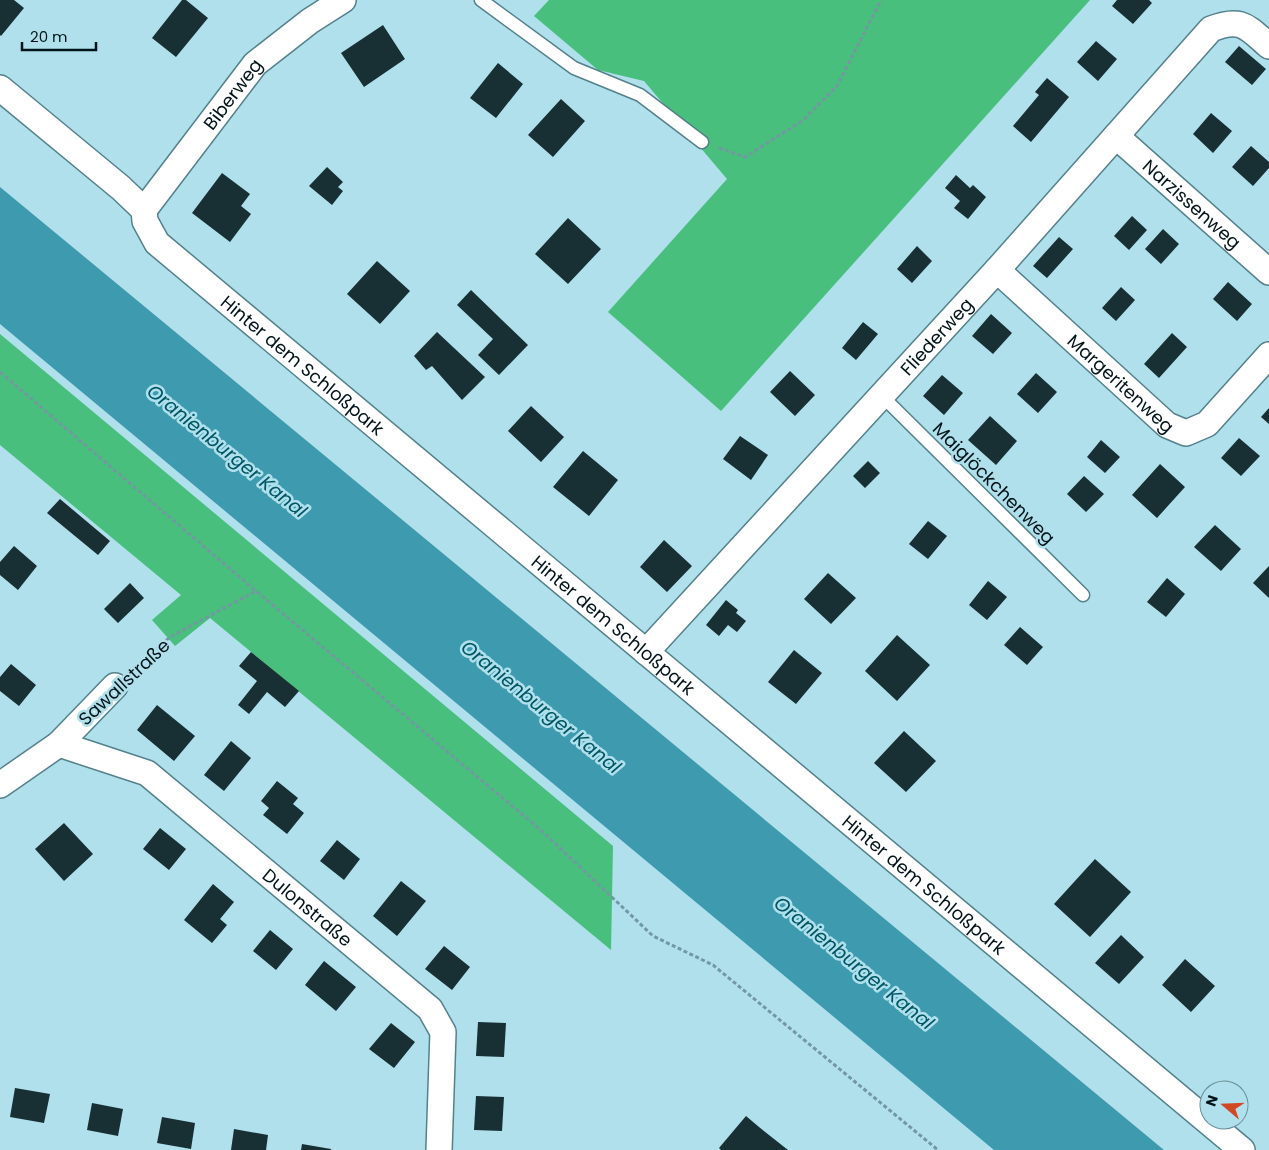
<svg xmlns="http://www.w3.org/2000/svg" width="1269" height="1150" font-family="Poppins,sans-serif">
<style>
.green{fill:#48bf7c}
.water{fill:#3d9aaf}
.building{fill:#182f34}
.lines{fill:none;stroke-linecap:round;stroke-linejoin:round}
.service-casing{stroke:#53818c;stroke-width:15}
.minor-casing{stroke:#53818c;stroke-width:28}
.path{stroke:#7398a2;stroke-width:3;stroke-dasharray:4 2.5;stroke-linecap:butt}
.service{stroke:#fff;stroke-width:12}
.minor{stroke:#fff;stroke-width:25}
.labels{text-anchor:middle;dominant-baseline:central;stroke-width:5;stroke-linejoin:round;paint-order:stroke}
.street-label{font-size:18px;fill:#031418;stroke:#afe0ec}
.water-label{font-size:19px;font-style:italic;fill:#005564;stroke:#afe0ec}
</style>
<rect width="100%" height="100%" fill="#afe0ec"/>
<path class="green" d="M 549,0 L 1090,0 L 721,411 L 608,312 L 727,179 L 644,81 L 598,70 L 534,16 Z
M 0,334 L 613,846 L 611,950 L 210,618 L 175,646 L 152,620 L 181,595 L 0,445 Z"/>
<path class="water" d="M 0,187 L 1164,1150 L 994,1150 L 0,324 Z"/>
<path class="building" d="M 0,0 L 14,0 L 24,8 L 1,36 L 0,35 Z
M 182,0 L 186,0 L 208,18 L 176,57 L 152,38 Z
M 1117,0 L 1149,0 L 1152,3 L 1133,24 L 1112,6 Z
M 383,25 L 405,59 L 364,87 L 341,53 Z
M 1096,41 L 1117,59 L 1098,81 L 1077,62 Z
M 1239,46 L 1266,69 L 1252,85 L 1225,62 Z
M 498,63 L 523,84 L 496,118 L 470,98 Z
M 1047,78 L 1069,97 L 1031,142 L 1013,126 L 1039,95 L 1035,92 Z
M 561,99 L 585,121 L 553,157 L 528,135 Z
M 1211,113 L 1232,131 L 1213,153 L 1193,134 Z
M 1251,146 L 1269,162 L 1269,168 L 1253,186 L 1232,167 Z
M 327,167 L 343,182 L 338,187 L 343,191 L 332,205 L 309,186 Z
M 222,173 L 250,194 L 241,206 L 251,214 L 230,242 L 192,213 Z
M 956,175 L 970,188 L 973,185 L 986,197 L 968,219 L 954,208 L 960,201 L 945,188 Z
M 1132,216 L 1147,230 L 1129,250 L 1114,236 Z
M 568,218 L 601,249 L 568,284 L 535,254 Z
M 1163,229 L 1179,244 L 1161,264 L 1145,249 Z
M 1059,237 L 1073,249 L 1047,278 L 1033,266 Z
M 917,246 L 932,261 L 912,283 L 897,269 Z
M 377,261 L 410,291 L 380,324 L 347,294 Z
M 1228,282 L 1252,304 L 1237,321 L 1213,299 Z
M 1121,287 L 1135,300 L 1116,321 L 1102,308 Z
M 471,290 L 528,345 L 499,375 L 478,355 L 493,339 L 457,305 Z
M 991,314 L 1012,333 L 993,354 L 972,336 Z
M 863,322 L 878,334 L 856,360 L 842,348 Z
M 437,332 L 485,377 L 462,400 L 432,366 L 426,370 L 414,356 Z
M 1172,333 L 1187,347 L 1159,378 L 1144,364 Z
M 790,371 L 815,395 L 795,416 L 770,392 Z
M 1036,373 L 1057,392 L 1038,413 L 1017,394 Z
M 942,375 L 963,393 L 944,415 L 923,396 Z
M 531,406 L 564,437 L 541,462 L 508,431 Z
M 1269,408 L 1269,424 L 1261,417 Z
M 990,416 L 1017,441 L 996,465 L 968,440 Z
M 740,436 L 768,455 L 751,480 L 723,459 Z
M 1239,438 L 1260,456 L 1241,476 L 1221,458 Z
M 1101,440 L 1120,457 L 1105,473 L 1087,457 Z
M 583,451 L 618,480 L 589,516 L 553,487 Z
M 868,461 L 880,473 L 865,488 L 853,476 Z
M 1160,464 L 1185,487 L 1157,518 L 1132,495 Z
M 1084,476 L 1104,494 L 1086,512 L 1067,494 Z
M 60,499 L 110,541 L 98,555 L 47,513 Z
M 928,521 L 947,536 L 928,559 L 909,544 Z
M 1215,525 L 1241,549 L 1221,571 L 1194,547 Z
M 664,540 L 692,566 L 667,592 L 640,567 Z
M 14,546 L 37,566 L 18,590 L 0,575 L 0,562 Z
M 1269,566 L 1269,598 L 1253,583 Z
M 828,573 L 856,598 L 831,624 L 804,599 Z
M 1167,578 L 1185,594 L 1166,617 L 1147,602 Z
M 988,581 L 1007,597 L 987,620 L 969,605 Z
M 130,583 L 144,598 L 118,623 L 104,609 Z
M 726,600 L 738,610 L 736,613 L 746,621 L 737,632 L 728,625 L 719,636 L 706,625 Z
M 1020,627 L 1043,647 L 1027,665 L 1004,645 Z
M 897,635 L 930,665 L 897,701 L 865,671 Z
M 794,650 L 822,673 L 796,704 L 768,682 Z
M 251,652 L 299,691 L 285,707 L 267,692 L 249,714 L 238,705 L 257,681 L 239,666 Z
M 11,664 L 36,685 L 19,706 L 0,691 L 0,677 Z
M 157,705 L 195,736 L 174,761 L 137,730 Z
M 904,731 L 936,761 L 906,792 L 874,763 Z
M 231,741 L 251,758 L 224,791 L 204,775 Z
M 277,781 L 298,798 L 293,804 L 304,813 L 287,834 L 263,815 L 269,808 L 261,801 Z
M 64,823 L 93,854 L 64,881 L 35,849 Z
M 160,828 L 186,849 L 169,870 L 143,849 Z
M 337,840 L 360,859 L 344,880 L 320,861 Z
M 1095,859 L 1131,892 L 1090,937 L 1054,904 Z
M 401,881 L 426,901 L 397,936 L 373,916 Z
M 213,884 L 234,902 L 220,919 L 227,925 L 212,943 L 184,920 Z
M 270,930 L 293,949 L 276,970 L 253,951 Z
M 1121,935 L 1144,957 L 1119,984 L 1095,963 Z
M 444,946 L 470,967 L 452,990 L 425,969 Z
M 1185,959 L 1215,986 L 1191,1012 L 1162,985 Z
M 324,961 L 356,987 L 336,1011 L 305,985 Z
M 478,1022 L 506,1023 L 504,1057 L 476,1056 Z
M 391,1023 L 415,1042 L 394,1068 L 369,1049 Z
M 15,1088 L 50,1094 L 44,1123 L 10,1117 Z
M 476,1096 L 504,1097 L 502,1131 L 474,1130 Z
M 92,1103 L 123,1109 L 118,1136 L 87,1130 Z
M 746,1116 L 759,1127 L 788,1150 L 721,1150 L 719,1148 Z
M 162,1117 L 195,1123 L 191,1149 L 157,1143 Z
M 234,1129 L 268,1135 L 266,1150 L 231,1150 Z
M 302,1144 L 331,1149 L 331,1150 L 301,1150 Z"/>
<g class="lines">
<g class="service-casing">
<path id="service" d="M 481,0 L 574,68 L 640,95 L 702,142
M 881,395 L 1083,595"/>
</g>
<g class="minor-casing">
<g id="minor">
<path id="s1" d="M 0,88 L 121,188 L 144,210 L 145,221 L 157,243 L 1242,1150"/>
<path id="s2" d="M 1116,136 L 1269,272"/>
<path id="s3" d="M 144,210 L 255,64 L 310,21 L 343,0"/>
<path id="s4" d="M 997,270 L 1167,425 L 1186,433 L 1207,424 L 1269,355"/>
<path id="s5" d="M 646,652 L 997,270 L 1211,29 C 1242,17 1247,27 1269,46"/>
<path id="s6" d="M 59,744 L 147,773 L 430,1009 L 443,1032 L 439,1150"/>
<path d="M 0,785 L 59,744 L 115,686"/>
</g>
</g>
<path class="path" d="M 719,148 L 745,157 L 802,121 L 837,86 L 881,0
M 0,372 L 256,591 L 542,831 L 653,936 L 713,965 L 938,1150
M 132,671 L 170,637 L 256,591"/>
<use href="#service" class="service"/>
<use href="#minor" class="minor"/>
</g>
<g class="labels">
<g class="street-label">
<text stroke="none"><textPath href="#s3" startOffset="146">Biberweg</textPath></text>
<text stroke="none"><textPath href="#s2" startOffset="102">Narzissenweg</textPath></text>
<text stroke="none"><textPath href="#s5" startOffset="429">Fliederweg</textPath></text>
<text stroke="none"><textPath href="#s1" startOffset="415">Hinter dem Schloßpark</textPath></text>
<text stroke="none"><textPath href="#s4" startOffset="168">Margeritenweg</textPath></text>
<text transform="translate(994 483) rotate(45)">Maiglöckchenweg</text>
<text stroke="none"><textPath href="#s1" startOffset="820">Hinter dem Schloßpark</textPath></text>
<text transform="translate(124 682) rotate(-43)">Sawallstraße</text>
<text stroke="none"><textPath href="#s1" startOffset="1225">Hinter dem Schloßpark</textPath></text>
<text stroke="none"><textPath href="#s6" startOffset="302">Dulonstraße</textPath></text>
</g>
<g class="water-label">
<text transform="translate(227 451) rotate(39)">Oranienburger Kanal</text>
<text transform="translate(541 707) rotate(39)">Oranienburger Kanal</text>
<text transform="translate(854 963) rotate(39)">Oranienburger Kanal</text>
</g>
</g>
<g transform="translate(1224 1105) rotate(289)"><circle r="24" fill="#afe0ec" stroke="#6a8e97"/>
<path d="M0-4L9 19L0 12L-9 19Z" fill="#d24825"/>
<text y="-8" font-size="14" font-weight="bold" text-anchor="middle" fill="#031418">N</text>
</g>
<path d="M22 42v8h74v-8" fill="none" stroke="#031418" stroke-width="2.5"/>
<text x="30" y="42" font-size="15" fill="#031418" stroke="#afe0ec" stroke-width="4" paint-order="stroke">20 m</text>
</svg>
